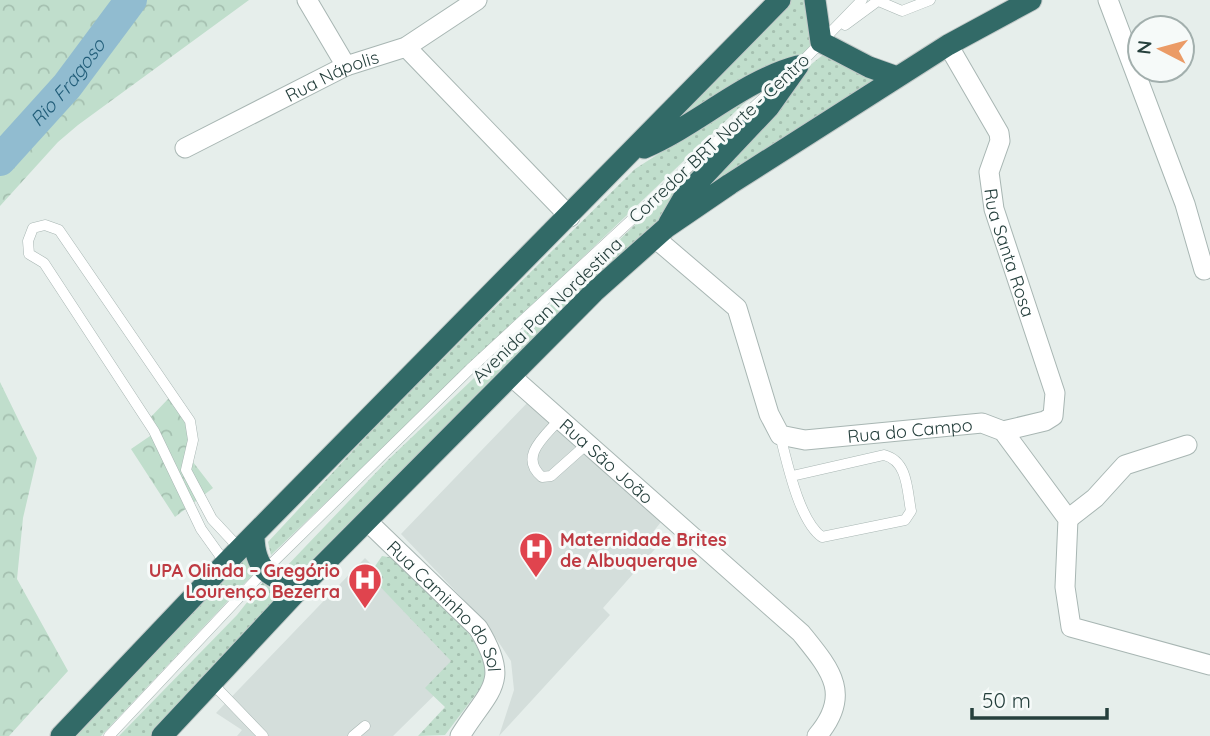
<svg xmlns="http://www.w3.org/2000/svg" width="1210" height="736" font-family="Quicksand,sans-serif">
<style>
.built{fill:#d4dedb}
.grass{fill:url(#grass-dots)}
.forest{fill:url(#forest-crowns)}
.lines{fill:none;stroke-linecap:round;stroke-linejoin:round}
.river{stroke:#91bcd0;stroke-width:32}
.lane-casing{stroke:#a8b6b3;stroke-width:11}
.street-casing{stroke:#a8b6b3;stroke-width:21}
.highway-casing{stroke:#c2c9c8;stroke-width:23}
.lane{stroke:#fff;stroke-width:10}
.street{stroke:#fff;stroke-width:19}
.highway{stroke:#326a67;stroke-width:21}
.labels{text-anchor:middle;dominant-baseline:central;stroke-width:6;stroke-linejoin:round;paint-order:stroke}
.street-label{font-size:18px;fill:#253f3c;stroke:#f6faf9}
.health-label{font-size:18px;font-weight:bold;fill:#be3a42;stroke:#f6faf9;text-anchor:start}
.water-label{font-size:19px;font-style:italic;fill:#215d79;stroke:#f6faf9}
</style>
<defs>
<pattern id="grass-dots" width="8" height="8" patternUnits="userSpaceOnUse" patternTransform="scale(1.75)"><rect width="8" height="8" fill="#c0decc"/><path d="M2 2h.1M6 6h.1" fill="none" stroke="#a5c0b0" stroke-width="1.8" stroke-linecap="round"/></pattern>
<pattern id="forest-crowns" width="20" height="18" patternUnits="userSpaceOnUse" patternTransform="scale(1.75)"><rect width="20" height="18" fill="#c0decc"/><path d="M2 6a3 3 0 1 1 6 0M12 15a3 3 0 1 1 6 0" fill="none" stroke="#a5c0b0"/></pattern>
</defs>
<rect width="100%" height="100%" fill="#e6eeeb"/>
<path class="built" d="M 529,401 L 661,522 L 653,532 L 662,541 L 603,608 L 610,615 L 499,736 L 514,690 L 511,661 L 486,623 L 401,534 Z
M 365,558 L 467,663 L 393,736 L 237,736 L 242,730 L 216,713 Z"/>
<path class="grass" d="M 788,0 L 810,0 L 814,43 L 795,62 L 660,135 Z
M 824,54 L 888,83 L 702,192 L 809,66 Z
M 759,89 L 271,555 L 268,542 L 390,411 L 635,169 Z
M 700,163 L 661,225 L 316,563 L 303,570 L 284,569 L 389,459 Z
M 248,551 L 256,571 L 101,736 L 71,736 Z
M 382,556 L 394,558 C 430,592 479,627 488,678 L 445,735 L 418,736 L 445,707 L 425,688 L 451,661 L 369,575 Z
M 263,582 L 283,599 L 154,736 L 119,736 L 237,615 Z"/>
<path class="forest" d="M 0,0 L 249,0 L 78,125 L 58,142 L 0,206 Z
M 0,382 L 37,458 L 23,518 L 17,579 L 68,671 L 9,736 L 0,736 Z
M 169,398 C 183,416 201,439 193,462 L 213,488 L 175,517 L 131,449 L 153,434 L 146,422 Z"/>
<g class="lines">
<path class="river" id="s1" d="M 0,160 L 67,86 L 131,0"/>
<g class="lane-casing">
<path id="lane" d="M 876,0 L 902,11 L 930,0
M 845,25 L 879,0
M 797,67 L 862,0
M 559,420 C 545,436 518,457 542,477 L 551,476 L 587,444
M 780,435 C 787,462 799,521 822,537 L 905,520 L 911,511 C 907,490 908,461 884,455 L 792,476
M 226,564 L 201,529 L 154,431 L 44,263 L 29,254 L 28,241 L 33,228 L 45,225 L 59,230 L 190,421 L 193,440 L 186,470 L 212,519 L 240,549
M 212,683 L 263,736
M 109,736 L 263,572 L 470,369 L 770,92
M 353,736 L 365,726"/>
</g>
<g class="street-casing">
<g id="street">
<path d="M 307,0 L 346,66"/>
<path d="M 1108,0 L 1185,204 L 1204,270"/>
<path id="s2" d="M 948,45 L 999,133 L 1000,141 L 989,172 L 994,209 L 1055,393 L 1053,416 L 1045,421 L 1003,431"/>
<path d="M 406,47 L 570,217"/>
<path id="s3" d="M 185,148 L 346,66 L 406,47 L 477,0"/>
<path id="s4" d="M 655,238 L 737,308 L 769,414 L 780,435 L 805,440 L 982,423 L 1003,431 L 1068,519 L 1065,587 L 1071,627 L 1210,665"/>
<path id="s5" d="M 511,376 L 801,633 C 830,669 853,694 817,736"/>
<path d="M 1068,519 L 1095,498 L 1125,465 L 1187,445"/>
<path id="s6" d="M 367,521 L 478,628 C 512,683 489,689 460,736"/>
</g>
</g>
<g class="highway-casing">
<path id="highway" d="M 815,0 L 821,42 L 869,67 L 897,77
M 644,148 C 698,125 742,81 798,66
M 669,223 L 684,197 L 769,107 L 798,66
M 254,537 C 255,571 271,580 303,585
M 61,736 L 214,575 L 780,0
M 162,736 L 303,585 L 594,292 L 667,227 L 730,184 L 948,45 L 1031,0"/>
</g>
<use href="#lane" class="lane"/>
<use href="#street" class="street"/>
<use href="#highway" class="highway"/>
</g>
<defs>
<g id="hospital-pin" transform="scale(1.75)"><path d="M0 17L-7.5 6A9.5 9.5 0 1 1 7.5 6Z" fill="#e0444e" stroke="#f6faf9"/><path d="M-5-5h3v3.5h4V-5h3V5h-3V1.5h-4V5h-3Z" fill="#fff"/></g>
</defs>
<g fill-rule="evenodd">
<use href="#hospital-pin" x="536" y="549"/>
<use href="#hospital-pin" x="365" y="580"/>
</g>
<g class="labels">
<g class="street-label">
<text stroke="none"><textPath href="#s3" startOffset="164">Rua Nápolis</textPath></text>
<text transform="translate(719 138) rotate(-43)">Corredor BRT Norte - Centro</text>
<text stroke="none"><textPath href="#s2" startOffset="226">Rua Santa Rosa</textPath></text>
<text transform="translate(547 310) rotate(-44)">Avenida Pan Nordestina</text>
<text stroke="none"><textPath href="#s4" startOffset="373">Rua do Campo</textPath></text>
<text stroke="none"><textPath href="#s5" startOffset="128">Rua São João</textPath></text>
<text stroke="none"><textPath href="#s6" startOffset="117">Rua Caminho do Sol</textPath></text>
</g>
<g class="health-label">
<text x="560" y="539">Maternidade Brites<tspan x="560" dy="21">de Albuquerque</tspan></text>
<text x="340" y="570" text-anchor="end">UPA Olinda – Gregório<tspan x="340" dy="21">Lourenço Bezerra</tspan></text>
</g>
<g class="water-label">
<text stroke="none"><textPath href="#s1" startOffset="103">Rio Fragoso</textPath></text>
</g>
</g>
<g transform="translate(1161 49) rotate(276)"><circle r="33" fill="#f6faf9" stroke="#a2afad" stroke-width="2"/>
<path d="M0-5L12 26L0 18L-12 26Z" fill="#eb9b66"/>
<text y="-10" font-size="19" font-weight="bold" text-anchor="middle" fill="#253f3c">N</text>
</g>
<path d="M972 708v10h135v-10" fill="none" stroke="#253f3c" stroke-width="3.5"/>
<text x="982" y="708" font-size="21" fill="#253f3c" stroke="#f6faf9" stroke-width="5" paint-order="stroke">50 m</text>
</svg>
